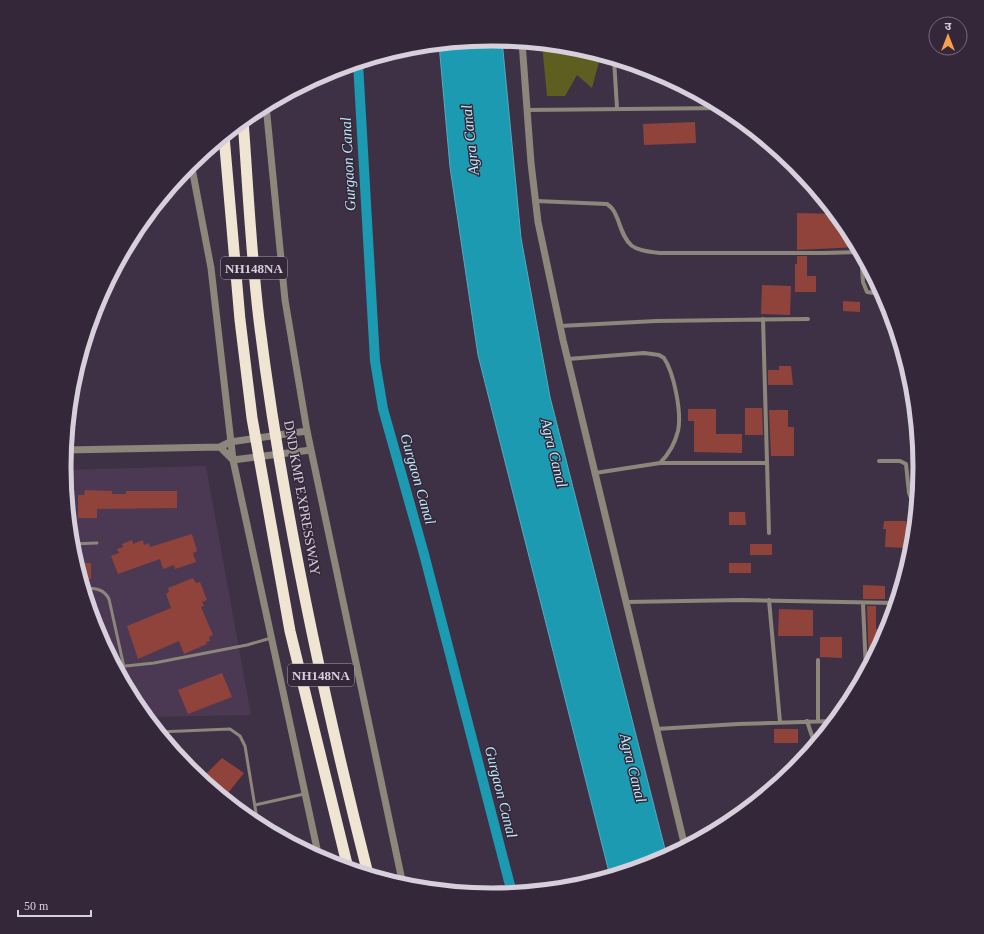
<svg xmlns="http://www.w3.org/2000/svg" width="984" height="934" font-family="'Times New Roman','Noto Sans Devanagari',serif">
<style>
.built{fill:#4b3852}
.green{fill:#5d5e20}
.water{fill:#1b9ab1;stroke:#54aabe}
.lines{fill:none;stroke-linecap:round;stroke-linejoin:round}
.canal{stroke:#1b9ab1;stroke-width:10}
.building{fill:#90433a}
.service{stroke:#8c867b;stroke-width:3}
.minor{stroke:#8c867b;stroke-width:4}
.tertiary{stroke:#8c867b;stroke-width:7}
.trunk{stroke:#f0e5d2;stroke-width:11}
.labels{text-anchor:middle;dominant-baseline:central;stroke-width:3;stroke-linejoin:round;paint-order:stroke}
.shield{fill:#35273a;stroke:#a79dab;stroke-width:1}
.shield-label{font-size:13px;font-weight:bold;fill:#d8cfdc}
.street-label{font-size:14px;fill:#d8cfdc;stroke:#35273a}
.water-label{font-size:15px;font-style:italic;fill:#baecf9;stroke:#35273a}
.rim{fill:none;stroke:#d8cfdc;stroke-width:5}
</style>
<rect width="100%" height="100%" fill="#3f3145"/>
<path class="built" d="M 206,466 L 251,715 L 146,717 L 136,705 L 96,631 L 72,550 L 64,470 Z"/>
<path class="green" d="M 542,44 C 557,45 591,46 600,58 L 592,88 L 577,75 L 565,96 L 547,96 Z"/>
<path class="water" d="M 492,39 L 502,40 L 521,238 L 550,397 L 667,857 L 656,863 L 610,876 L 478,355 L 450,167 L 439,44 Z"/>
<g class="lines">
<path class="canal" d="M 358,63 L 375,361 L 383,409 L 424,554 L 512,893"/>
</g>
<path class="building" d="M 695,122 L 696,143 L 644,145 L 643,124 Z
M 797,213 L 835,214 L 848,229 L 858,247 L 797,250 Z
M 797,256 L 807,256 L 807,276 L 816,276 L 816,292 L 795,292 L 795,264 L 797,264 Z
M 762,285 L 791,286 L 790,315 L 761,314 Z
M 843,301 L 860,302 L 860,312 L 843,311 Z
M 779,366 L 791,366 L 793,385 L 768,385 L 768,370 L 779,370 Z
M 745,408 L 762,408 L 763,435 L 745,435 Z
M 688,409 L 716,409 L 716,434 L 742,434 L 742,453 L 694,452 L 694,421 L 688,421 Z
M 769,410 L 788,410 L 788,427 L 794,427 L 794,456 L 771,456 Z
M 85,490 L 112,491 L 112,494 L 126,494 L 126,491 L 177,491 L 177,508 L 97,509 L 97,518 L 78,518 L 78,495 L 84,495 Z
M 729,512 L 745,512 L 746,525 L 729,525 Z
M 884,521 L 906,521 L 906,548 L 885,547 L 886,529 L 883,529 Z
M 192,534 L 197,551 L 193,553 L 196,562 L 175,569 L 174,565 L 163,569 L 160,559 L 118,574 L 111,556 L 119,553 L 117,549 L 123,547 L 122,544 L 132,540 L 133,544 L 143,540 L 144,545 L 149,543 L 150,547 Z
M 750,544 L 772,544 L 772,555 L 750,555 Z
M 76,563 L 91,563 L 91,579 L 81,579 Z
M 729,563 L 751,563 L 751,573 L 729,573 Z
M 193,578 L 196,583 L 200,582 L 207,600 L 202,602 L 204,606 L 201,607 L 213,635 L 209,637 L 210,641 L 206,642 L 207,644 L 184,654 L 179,641 L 138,659 L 127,626 L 171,608 L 166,594 L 169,592 L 168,588 Z
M 863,585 L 885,586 L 885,599 L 863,599 Z
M 867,606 L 876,606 L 876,629 L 879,629 L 879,638 L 883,638 L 869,665 Z
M 779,609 L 813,610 L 813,636 L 778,636 Z
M 820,637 L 842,637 L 842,658 L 820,657 Z
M 222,673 L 232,697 L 188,714 L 178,690 Z
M 774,729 L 798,729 L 798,743 L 774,743 Z
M 222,758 L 244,773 L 224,798 L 201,779 Z"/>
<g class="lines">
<path class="service" d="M 72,544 L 97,543
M 84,588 C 95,588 104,589 109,599 L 124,667
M 116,667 L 154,663 L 247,645 L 271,638
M 158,732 L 230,729 L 240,736 L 245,746 L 258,825
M 255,805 L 304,794"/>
<path class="minor" d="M 614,59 L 617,108
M 527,110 L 724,108
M 536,201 L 607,204 C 614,209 615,213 618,220 C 627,247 631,250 660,253 L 824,253 L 859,252 L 861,253
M 861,254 L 863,282 L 867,292 L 882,294
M 763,319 L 769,533
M 560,326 L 656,321 L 808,319
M 568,359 L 644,353 L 659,355 L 664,358 C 674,373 682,413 678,431 C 675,443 669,454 660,463 L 595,473
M 879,461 L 900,461 L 906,464 L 909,493 L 914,505
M 660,463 L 767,463
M 914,529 L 915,505
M 769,600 L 780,722
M 626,602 L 742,600 L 896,603
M 863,604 L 866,671
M 807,721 L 815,745
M 818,721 L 818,660
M 656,729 L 738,724 L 834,721"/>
<path class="tertiary" d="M 522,42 L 531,163 L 538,222 L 563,340 L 685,847
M 266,105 L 285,300 L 307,431 L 403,885
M 191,163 L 211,268 L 233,460 L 319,858
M 220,447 L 233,460 L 311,450
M 66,450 L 220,447 L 230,442 L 307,431"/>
<path class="trunk" d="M 243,120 C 248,187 251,254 259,320 C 282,507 322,692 368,874
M 224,136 L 240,320 L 252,418 L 290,631 L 348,868"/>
</g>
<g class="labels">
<g class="shield">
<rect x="221" y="257" width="66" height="22" rx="3"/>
<rect x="288" y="664" width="66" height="22" rx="3"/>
</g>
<g class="shield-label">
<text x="254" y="268">NH148NA</text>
<text x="321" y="675">NH148NA</text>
</g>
<g class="street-label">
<text transform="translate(302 498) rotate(80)">DND KMP EXPRESSWAY</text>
</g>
<g class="water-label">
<text transform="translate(470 140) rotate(-96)">Agra Canal</text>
<text transform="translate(348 164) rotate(-93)">Gurgaon Canal</text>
<text transform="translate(554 453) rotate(76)">Agra Canal</text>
<text transform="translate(418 479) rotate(74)">Gurgaon Canal</text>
<text transform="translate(633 768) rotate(76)">Agra Canal</text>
<text transform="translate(501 792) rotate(76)">Gurgaon Canal</text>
</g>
</g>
<path d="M0 0H984V934H0ZM71 467a421 421 0 1 1 842 0a421 421 0 1 1-842 0Z" fill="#35273a" fill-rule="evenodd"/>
<path class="rim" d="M71 467a421 421 0 1 1 842 0a421 421 0 1 1-842 0Z"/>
<g transform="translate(948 36)"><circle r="19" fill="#35273a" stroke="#766a7b"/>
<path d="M0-3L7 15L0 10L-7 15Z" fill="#f8a14a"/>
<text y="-6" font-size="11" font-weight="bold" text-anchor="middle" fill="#d8cfdc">उ</text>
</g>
<path d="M18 910v6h73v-6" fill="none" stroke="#d8cfdc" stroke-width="2"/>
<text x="24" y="910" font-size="12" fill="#d8cfdc" stroke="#35273a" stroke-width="3" paint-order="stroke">50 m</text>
</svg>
